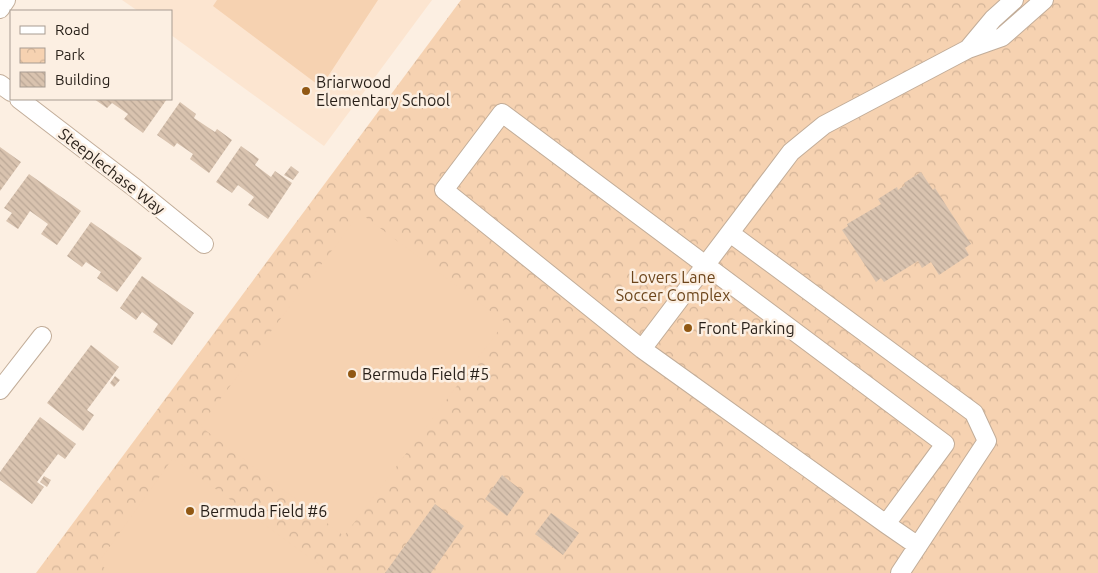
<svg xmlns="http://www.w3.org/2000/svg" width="1098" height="573" font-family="Ubuntu,sans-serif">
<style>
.built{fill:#fce5d0}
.park{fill:url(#park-crowns)}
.pitch{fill:#f6d2b1}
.building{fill:url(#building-back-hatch)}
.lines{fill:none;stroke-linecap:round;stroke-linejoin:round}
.minor-casing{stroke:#c2ad99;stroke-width:20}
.minor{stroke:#fff;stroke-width:18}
.poi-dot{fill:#915813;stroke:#fcefe2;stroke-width:2}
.labels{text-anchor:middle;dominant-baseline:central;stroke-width:5;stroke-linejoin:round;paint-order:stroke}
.poi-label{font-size:16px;fill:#271f18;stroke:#fcefe2;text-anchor:start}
.street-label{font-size:16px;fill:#271f18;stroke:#fcefe2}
.park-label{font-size:16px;fill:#6d461c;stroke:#fcefe2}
</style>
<defs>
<pattern id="park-crowns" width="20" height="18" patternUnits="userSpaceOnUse" patternTransform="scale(1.25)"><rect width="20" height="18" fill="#f6d2b1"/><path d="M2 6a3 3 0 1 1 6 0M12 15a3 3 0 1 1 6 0" fill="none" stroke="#d3b498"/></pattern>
<pattern id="building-back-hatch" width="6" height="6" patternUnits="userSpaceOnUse" patternTransform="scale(1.25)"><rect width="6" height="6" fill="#d9c3af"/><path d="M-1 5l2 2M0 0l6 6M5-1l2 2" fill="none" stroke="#baa796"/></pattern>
</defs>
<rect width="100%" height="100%" fill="#fcefe2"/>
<path class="built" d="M 122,0 L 432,0 L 324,146 L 171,35 L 171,11 L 138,11 Z"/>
<path class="park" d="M 461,0 L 1098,0 L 1098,573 L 36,573 Z"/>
<path class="pitch" d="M 217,0 L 378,0 L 321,87 L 213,6 Z
M 360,213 L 505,322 L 344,536 L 200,426 Z
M 173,458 L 331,573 L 112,573 L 98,563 Z"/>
<path class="building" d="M 94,99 L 167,99 L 143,133 L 124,119 L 128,114 L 112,103 L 107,108 Z
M 180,102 L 196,114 L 194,118 L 215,132 L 217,129 L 232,140 L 209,173 L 190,159 L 193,154 L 177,143 L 174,147 L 157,135 Z
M 241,146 L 259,159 L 255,165 L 271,177 L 275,171 L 292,183 L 268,219 L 248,205 L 254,197 L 238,185 L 232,193 L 216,182 Z
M 0,147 L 21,162 L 0,191 Z
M 291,166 L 299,172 L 293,180 L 284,175 Z
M 921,172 L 933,190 L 935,188 L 971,244 L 965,248 L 969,255 L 939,275 L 931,262 L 922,268 L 918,261 L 884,282 L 881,278 L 876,282 L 842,230 L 848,226 L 847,224 L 881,204 L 878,199 L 897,187 L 898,190 L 905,185 L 904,183 Z
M 29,174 L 81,211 L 57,245 L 41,234 L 48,224 L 30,211 L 18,229 L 6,221 L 12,213 L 4,208 Z
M 91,222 L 142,258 L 117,292 L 97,278 L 101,272 L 86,262 L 82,267 L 67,256 Z
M 142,276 L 194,313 L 172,345 L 153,332 L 158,324 L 142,312 L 136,320 L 120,308 Z
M 91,345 L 119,367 L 87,410 L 94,415 L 83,431 L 47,403 Z
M 115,376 L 120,380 L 114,387 L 110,383 Z
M 40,417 L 76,444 L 65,459 L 58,454 L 37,482 L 44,487 L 32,504 L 0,480 L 0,472 Z
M 502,475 L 524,492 L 507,516 L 485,499 Z
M 44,476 L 51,480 L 47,487 L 40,482 Z
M 435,504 L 464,526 L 431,573 L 385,573 Z
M 551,513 L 579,533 L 563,555 L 535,534 Z"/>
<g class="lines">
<g class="minor-casing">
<path id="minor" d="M 1014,0 L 993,19 L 968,49 L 1002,37 L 1044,0
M 0,9 L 6,0
M 0,84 L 11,92
M 19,99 L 135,188 L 204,244
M 730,233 L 974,413 L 987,441 L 900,573
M 642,349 L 791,152 L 824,125 L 968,49
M 0,390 L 42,336
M 886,524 L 945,444 L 502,113 L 444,190 L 642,349 L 886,524 L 918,546"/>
</g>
<use href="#minor" class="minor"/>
</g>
<g class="poi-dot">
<circle cx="306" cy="91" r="5"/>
<circle cx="688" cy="328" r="5"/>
<circle cx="352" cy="374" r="5"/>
<circle cx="190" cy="511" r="5"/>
</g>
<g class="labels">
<g class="poi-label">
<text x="316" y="82">Briarwood<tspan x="316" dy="18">Elementary School</tspan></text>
<text x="698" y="328">Front Parking</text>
<text x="362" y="374">Bermuda Field #5</text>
<text x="200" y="511">Bermuda Field #6</text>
</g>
<g class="street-label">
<text transform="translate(112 171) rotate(38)">Steeplechase Way</text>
</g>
<g class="park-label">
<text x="673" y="277">Lovers Lane<tspan x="673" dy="18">Soccer Complex</tspan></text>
</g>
</g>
<rect x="10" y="10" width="162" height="90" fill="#fcefe2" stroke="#a79c91"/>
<rect x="20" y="26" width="25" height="8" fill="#ffffff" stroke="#a79c91"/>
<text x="55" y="35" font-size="15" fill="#271f18">Road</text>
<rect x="20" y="48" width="25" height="15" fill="url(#park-crowns)" stroke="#a79c91"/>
<text x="55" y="60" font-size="15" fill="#271f18">Park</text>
<rect x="20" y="72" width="25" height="15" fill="url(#building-back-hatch)" stroke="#a79c91"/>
<text x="55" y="85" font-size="15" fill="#271f18">Building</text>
</svg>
